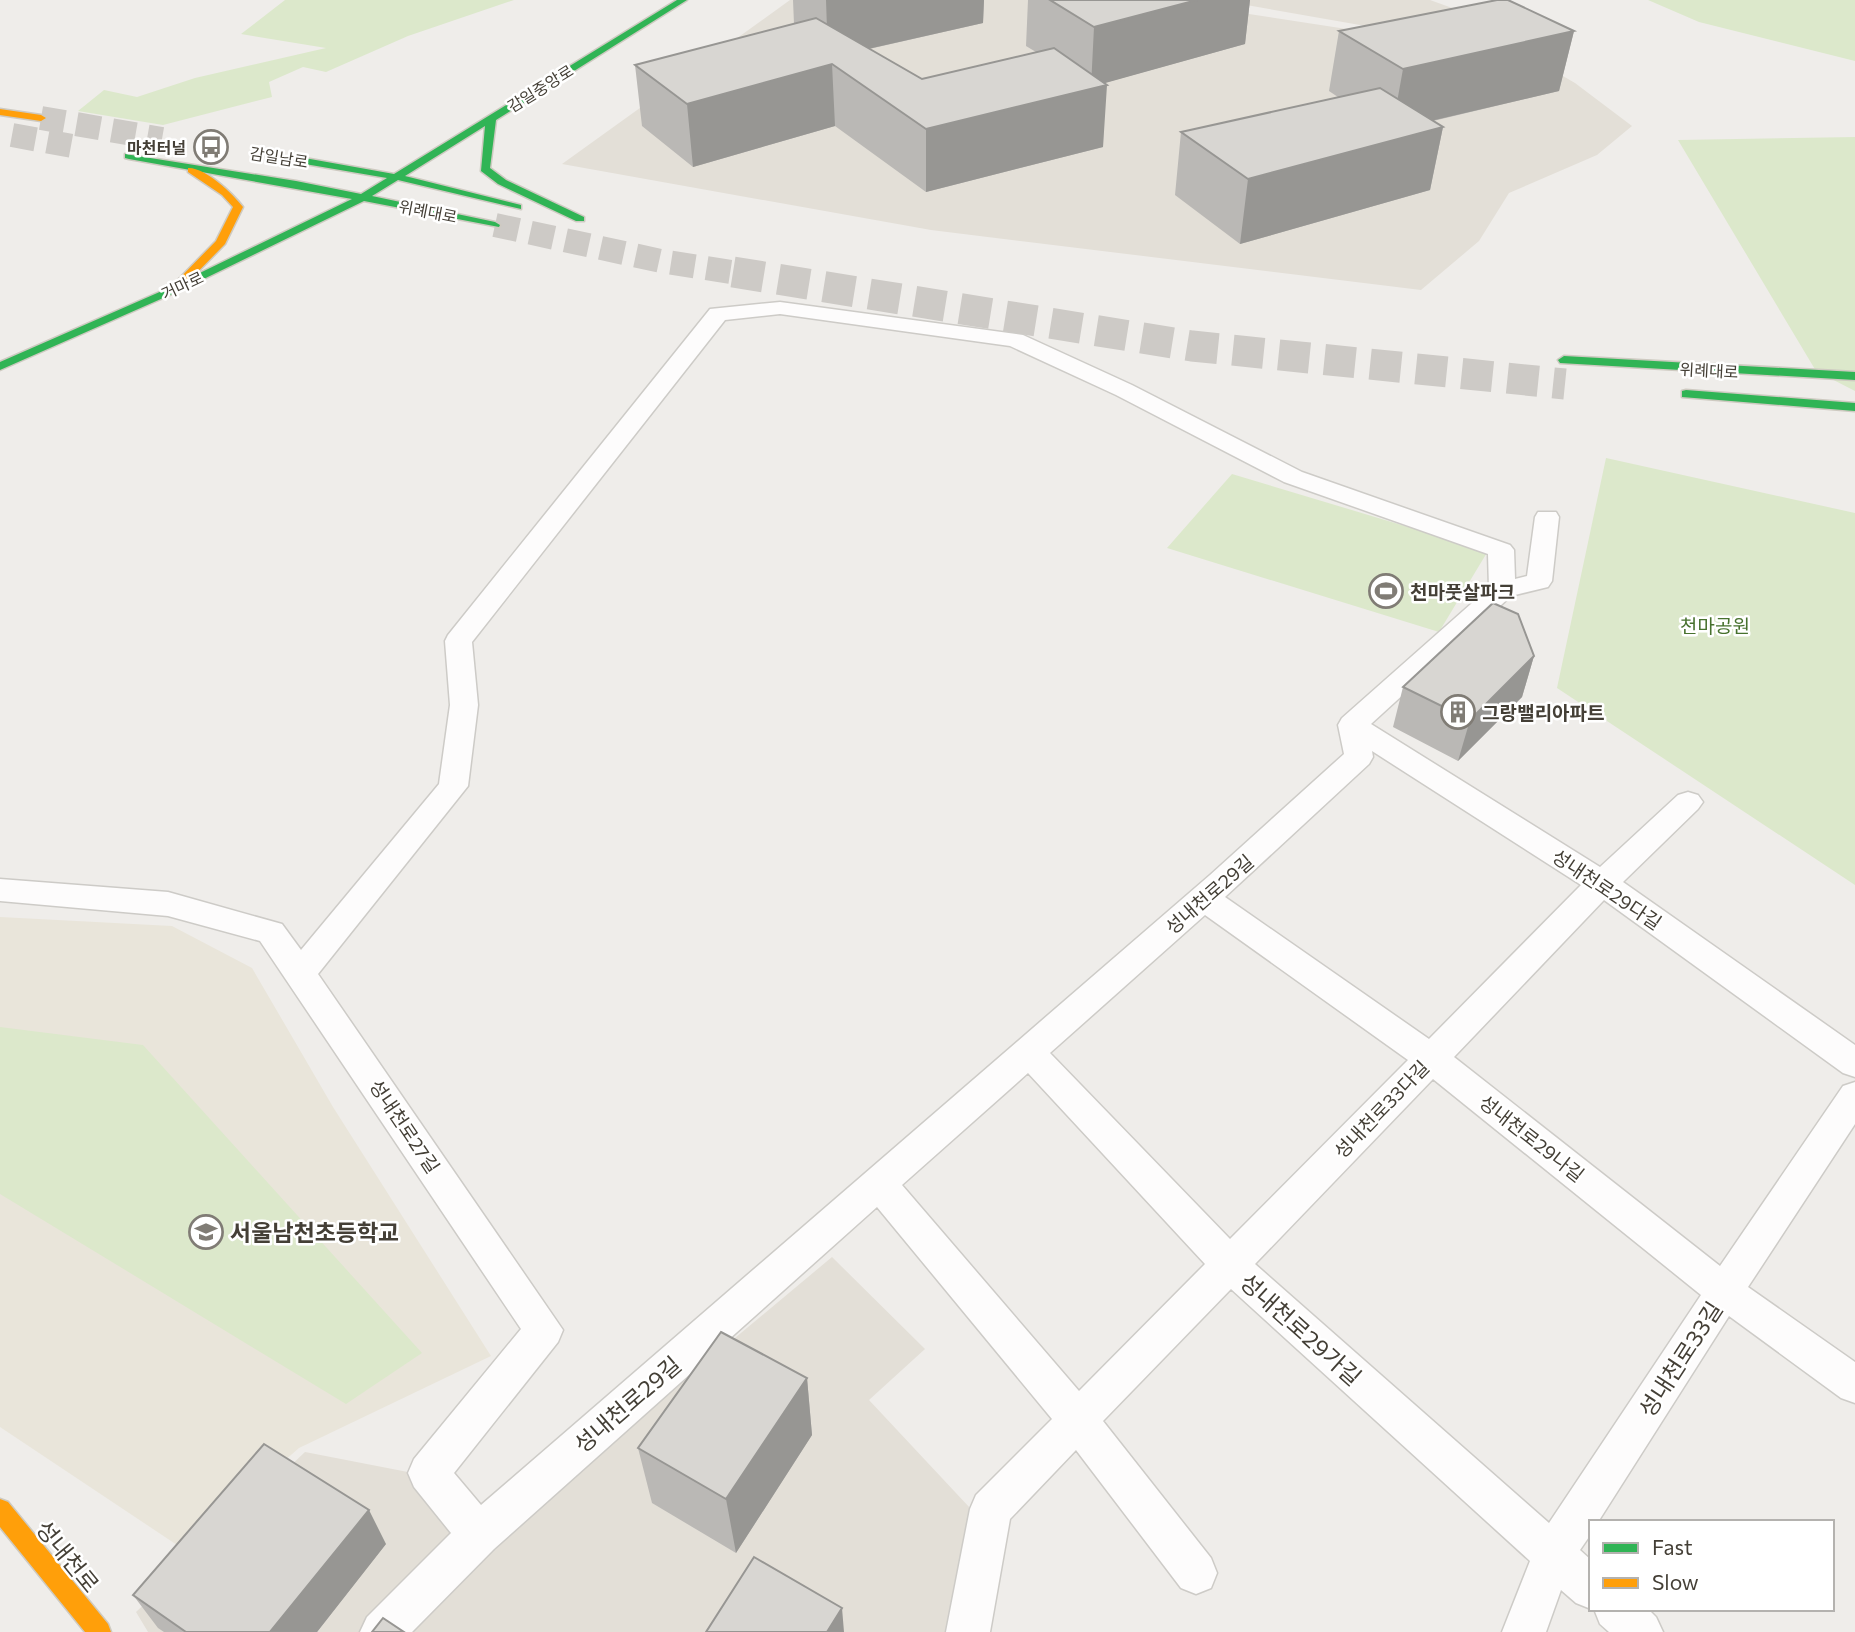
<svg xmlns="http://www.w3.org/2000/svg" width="1855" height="1632" font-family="Commissioner,'Noto Sans KR',sans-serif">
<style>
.residential{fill:#e3dfd7}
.education{fill:#e9e5da}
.green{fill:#dce8cb}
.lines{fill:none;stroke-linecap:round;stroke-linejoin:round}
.primary-tunnel-far1{stroke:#cdcac6;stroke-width:24;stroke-dasharray:24 12;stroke-linecap:butt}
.primary-tunnel{stroke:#cdcac6;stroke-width:31;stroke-dasharray:31 15;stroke-linecap:butt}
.street-casing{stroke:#cdcbc7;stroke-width:3}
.fast-casing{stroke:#cecac1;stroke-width:3}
.slow-casing{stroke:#cecac1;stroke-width:3}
.street{fill:#fdfcfc;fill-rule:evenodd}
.fast{fill:#30b455;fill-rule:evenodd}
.slow{fill:#ff9f0a;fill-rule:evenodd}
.wall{fill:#bab8b5}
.shaded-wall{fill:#979693}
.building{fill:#d8d6d2;stroke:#979693;stroke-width:2}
.labels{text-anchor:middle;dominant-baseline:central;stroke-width:5;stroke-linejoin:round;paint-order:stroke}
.far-street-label{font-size:16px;fill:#443f36;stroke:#fff}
.far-poi-label{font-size:16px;font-weight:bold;fill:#443f36;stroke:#fff;text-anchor:end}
.poi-label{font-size:19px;font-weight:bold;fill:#443f36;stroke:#fff;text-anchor:start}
.park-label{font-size:19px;fill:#47712e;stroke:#fff}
.street-label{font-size:19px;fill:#443f36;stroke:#fff}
.near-poi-label{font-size:23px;font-weight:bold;fill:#443f36;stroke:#fff;text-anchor:start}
.near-street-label{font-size:23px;fill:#443f36;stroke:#fff}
</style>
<rect width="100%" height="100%" fill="#efedea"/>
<path class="residential" d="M 790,0 L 1157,0 L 1530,57 L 1575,83 L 1632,126 L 1597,155 L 1509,193 L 1479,241 L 1421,290 L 931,230 L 562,164 Z
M 1218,0 L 1430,0 L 1455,9 L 1514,52 Z
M 832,1257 L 925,1349 L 869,1400 L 970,1508 L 947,1632 L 148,1632 L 136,1612 L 305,1452 L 413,1473 L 481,1550 Z"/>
<path class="education" d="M 0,917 L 172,926 L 252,968 L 333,1107 L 491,1356 L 299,1448 L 183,1549 L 0,1427 Z"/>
<path class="green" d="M 285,0 L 514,0 L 408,36 L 326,72 L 303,67 L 269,82 L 272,97 L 163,125 L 78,111 L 104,90 L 137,97 L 195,78 L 326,48 L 241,34 Z
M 1648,0 L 1855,0 L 1855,61 L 1699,22 Z
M 1855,137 L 1855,391 L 1816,371 L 1678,140 Z
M 1606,458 L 1855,513 L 1855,885 L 1557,688 Z
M 1232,474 L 1488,551 L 1439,632 L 1167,548 Z
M 0,1027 L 143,1045 L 422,1353 L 346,1404 L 0,1194 Z"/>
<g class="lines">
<path class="primary-tunnel-far1" d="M 41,118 L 162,139
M 12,135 L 72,146
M 495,225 L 661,261 L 744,274"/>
<path class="primary-tunnel" d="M 733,272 L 1192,346 L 1565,384"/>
<g class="street-casing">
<path id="street" d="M 780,302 L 1023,335 L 1132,385 L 1302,472 L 1510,545 L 1514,550 L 1515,579 L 1527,576 L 1535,517 L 1538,512 L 1556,512 L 1559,517 L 1552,581 L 1548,587 L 1511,596 L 1371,724 L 1600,867 L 1678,795 L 1688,792 L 1698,795 L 1703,802 L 1698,809 L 1623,882 L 1855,1045 L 1855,1077 L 1843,1073 L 1604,900 L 1454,1057 L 1720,1266 L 1843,1086 L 1855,1082 L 1855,1124 L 1748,1287 L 1855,1362 L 1855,1403 L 1841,1398 L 1729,1316 L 1598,1522 L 1591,1522 L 1591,1534 L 1580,1550 L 1591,1560 L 1591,1609 L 1576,1603 L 1561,1590 L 1546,1632 L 1502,1632 L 1530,1561 L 1231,1289 L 1103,1421 L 1211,1558 L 1217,1573 L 1211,1588 L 1196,1594 L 1181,1588 L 1076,1450 L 1010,1519 L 990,1632 L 946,1632 L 970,1509 L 976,1495 L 1052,1419 L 877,1207 L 494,1549 L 412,1632 L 360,1632 L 367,1617 L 451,1533 L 414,1487 L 408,1473 L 414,1459 L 521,1329 L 260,941 L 168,916 L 0,901 L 0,879 L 168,892 L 282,924 L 301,950 L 439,784 L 450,705 L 445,641 L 448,635 L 710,309 ZM 780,314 L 1010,346 L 1116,395 L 1284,482 L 1488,554 L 1489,588 L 1342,718 L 1338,725 L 1344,754 L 1210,875 L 481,1505 L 454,1473 L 558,1342 L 563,1330 L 318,974 L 468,786 L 478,705 L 472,642 L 725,320 ZM 1372,751 L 1581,885 L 1429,1039 L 1225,897 L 1369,764 L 1373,757 ZM 1205,915 L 1408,1060 L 1230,1239 L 1050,1053 ZM 1028,1073 L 1205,1264 L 1079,1391 L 902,1185 ZM 1433,1079 L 1701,1295 L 1549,1523 L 1255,1264 Z
M 1594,1609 L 1648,1609 L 1656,1617 L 1663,1632 L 1609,1632 L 1600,1624 Z"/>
</g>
<g class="fast-casing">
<path id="fast" d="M 677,0 L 687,0 L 496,120 L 490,168 L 506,180 L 584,217 L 584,221 L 576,221 L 498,184 L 481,171 L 485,126 L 405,176 L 521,205 L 521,209 L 398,180 L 372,196 L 495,222 L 500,225 L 499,227 L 364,201 L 179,291 L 0,370 L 0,362 L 171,287 L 352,199 L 129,159 L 125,158 L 125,154 L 296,181 L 361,194 L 387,178 L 299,163 L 294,160 L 299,157 L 394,174 Z
M 1564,356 L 1855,372 L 1855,380 L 1560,363 L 1558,360 Z
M 1686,390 L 1855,403 L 1855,411 L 1682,397 L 1682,391 Z"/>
</g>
<g class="slow-casing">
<path id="slow" d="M 0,109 L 41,115 L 46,118 L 41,121 L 0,115 Z
M 188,168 C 205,167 233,194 243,207 L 225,244 L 179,291 L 175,292 L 169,289 L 216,241 L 233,207 L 222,195 L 188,172 Z
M 0,1499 L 8,1502 L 108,1624 L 111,1632 L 85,1632 L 0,1527 Z"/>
</g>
<use href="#street" class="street"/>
<use href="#fast" class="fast"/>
<use href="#slow" class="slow"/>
</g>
<path class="wall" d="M 793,0 L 984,0 L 983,23 L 869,49 L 922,79 L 1036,52 L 1026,46 L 1028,0 L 1250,0 L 1245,44 L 1104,83 L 1103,147 L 926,192 L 835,126 L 693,167 L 642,126 L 635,65 L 794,24 Z
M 1339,31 L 1574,31 L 1559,91 L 1433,121 L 1443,127 L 1430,190 L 1240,244 L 1175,195 L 1181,132 L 1338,97 L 1329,91 Z
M 1534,656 L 1522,697 L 1458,761 L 1393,727 L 1403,687 Z
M 807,1378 L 812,1435 L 736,1553 L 652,1503 L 638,1448 Z
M 386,1544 L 317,1632 L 164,1632 L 158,1628 L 133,1595 Z"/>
<path class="shaded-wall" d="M 826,0 L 984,0 L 983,23 L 828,58 Z
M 1197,0 L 1250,0 L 1245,44 L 1091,87 L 1094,27 Z
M 1574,31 L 1559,91 L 1392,130 L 1403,69 Z
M 832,64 L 835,126 L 693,167 L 687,104 Z
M 1107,85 L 1103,147 L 926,192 L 926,129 Z
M 1443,127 L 1430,190 L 1240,244 L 1248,179 Z
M 1534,656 L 1522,697 L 1458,761 L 1470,720 Z
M 807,1378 L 812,1435 L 736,1553 L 726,1499 Z
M 369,1510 L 386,1544 L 317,1632 L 270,1632 Z
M 842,1608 L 844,1632 L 827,1632 Z"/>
<path class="building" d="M 1050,0 L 1197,0 L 1094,27 Z
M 1497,0 L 1508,0 L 1574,31 L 1403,69 L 1339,31 Z
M 816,18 L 922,79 L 1054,48 L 1107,85 L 926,129 L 832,64 L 687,104 L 635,65 Z
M 1380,88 L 1443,127 L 1248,179 L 1181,132 Z
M 1493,603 L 1518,614 L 1534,656 L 1470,720 L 1403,687 Z
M 721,1332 L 807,1378 L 726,1499 L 638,1448 Z
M 264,1444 L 369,1510 L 270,1632 L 186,1632 L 133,1595 Z
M 754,1557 L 842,1608 L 827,1632 L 706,1632 Z
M 383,1618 L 404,1632 L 372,1632 Z"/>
<defs>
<g id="bus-ring" transform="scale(1.75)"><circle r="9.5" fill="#fff" stroke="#807c75" stroke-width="1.5"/><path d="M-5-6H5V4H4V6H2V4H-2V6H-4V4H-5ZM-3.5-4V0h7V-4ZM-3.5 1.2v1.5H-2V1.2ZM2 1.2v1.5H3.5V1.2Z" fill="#807c75"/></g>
<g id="stadium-ring" transform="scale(1.75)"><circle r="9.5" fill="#fff" stroke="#807c75" stroke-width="1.5"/><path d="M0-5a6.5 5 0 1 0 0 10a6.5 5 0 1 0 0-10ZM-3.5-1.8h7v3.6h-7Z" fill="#807c75"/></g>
<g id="building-ring" transform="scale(1.75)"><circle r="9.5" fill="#fff" stroke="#807c75" stroke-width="1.5"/><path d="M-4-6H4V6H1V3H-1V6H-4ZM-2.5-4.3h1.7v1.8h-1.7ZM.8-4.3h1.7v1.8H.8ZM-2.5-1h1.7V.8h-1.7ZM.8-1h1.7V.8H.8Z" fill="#807c75"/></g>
<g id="school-ring" transform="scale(1.75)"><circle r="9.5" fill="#fff" stroke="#807c75" stroke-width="1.5"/><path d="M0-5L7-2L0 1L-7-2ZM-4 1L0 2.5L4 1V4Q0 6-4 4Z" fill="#807c75"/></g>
</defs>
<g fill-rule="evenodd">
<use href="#bus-ring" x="211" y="147"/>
<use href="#stadium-ring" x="1386" y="591"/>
<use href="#building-ring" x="1458" y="712"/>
<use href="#school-ring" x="206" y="1232"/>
</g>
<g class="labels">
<g class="far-street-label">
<text transform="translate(540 88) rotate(-32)">감일중앙로</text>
<text transform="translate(279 157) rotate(9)">감일남로</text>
<text transform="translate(428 211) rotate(11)">위례대로</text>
<text transform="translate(182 285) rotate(-25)">거마로</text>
<text transform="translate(1709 370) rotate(3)">위례대로</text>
</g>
<g class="far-poi-label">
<text x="186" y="147">마천터널</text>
</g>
<g class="poi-label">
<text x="1410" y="591">천마풋살파크</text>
<text x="1482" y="712">그랑밸리아파트</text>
</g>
<g class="park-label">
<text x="1715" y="625">천마공원</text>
</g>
<g class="street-label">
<text transform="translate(1607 889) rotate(34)">성내천로29다길</text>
<text transform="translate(1209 894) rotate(-41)">성내천로29길</text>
<text transform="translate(1381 1109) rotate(-46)">성내천로33다길</text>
<text transform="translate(405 1126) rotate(56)">성내천로27길</text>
<text transform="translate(1532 1138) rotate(38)">성내천로29나길</text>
</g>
<g class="near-poi-label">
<text x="230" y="1232">서울남천초등학교</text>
</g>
<g class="near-street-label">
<text transform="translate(1301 1329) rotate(42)">성내천로29가길</text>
<text transform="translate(1680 1359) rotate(-57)">성내천로33길</text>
<text transform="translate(627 1404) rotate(-41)">성내천로29길</text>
<text transform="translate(68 1556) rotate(51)">성내천로</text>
</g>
</g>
<rect x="1589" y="1520" width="245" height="91" fill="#ffffff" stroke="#b4b2af" stroke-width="2"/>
<rect x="1603" y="1543" width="35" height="10" fill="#30b455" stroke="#b4b2af" stroke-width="2"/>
<text x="1652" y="1555" font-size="21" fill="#443f36">Fast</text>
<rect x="1603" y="1578" width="35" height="10" fill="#ff9f0a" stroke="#b4b2af" stroke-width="2"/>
<text x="1652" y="1590" font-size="21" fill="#443f36">Slow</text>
</svg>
